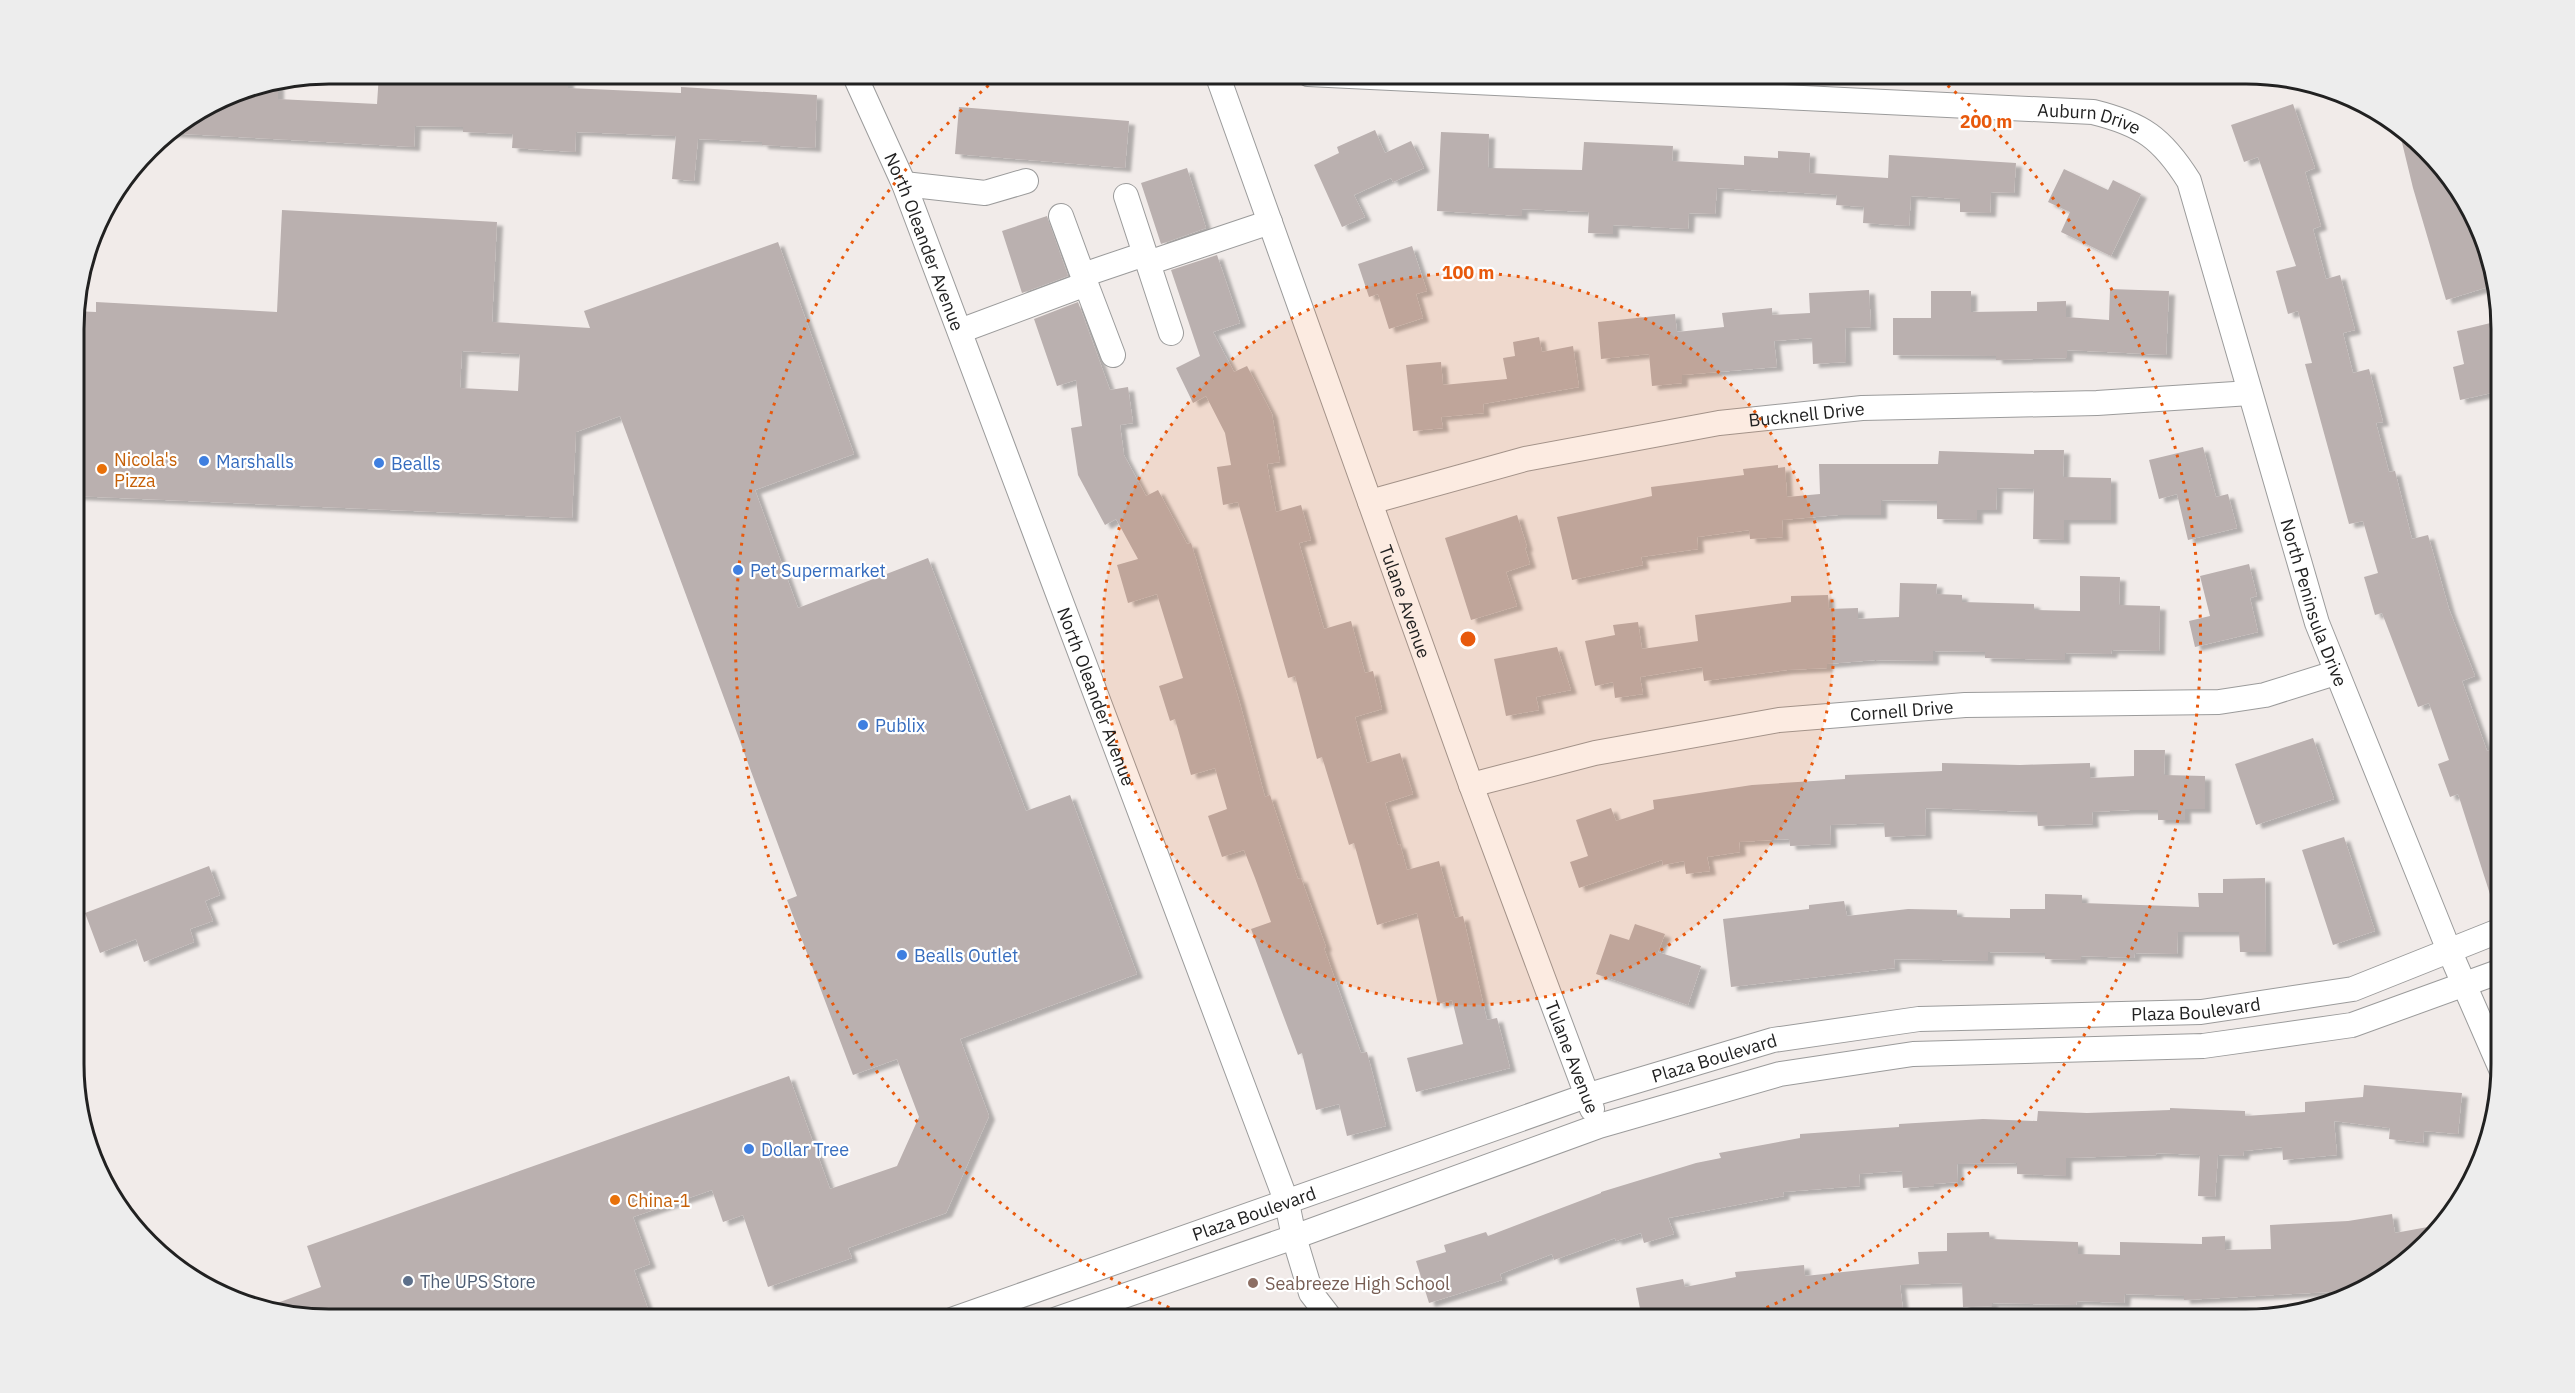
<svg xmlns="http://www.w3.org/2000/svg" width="2575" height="1393" font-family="'IBM Plex Sans',sans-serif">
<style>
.building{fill:#bab0af;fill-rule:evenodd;filter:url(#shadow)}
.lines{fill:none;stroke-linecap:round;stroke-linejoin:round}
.minor-casing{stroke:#9b9b9b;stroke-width:26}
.minor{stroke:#fff;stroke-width:24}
.ring{fill:none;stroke:#e8590c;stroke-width:3;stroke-dasharray:3 6}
.shop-dot{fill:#3f7fe0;stroke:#fff;stroke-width:2}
.food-dot{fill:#e8710a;stroke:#fff;stroke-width:2}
.service-dot{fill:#5c6f8a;stroke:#fff;stroke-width:2}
.education-dot{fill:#8d6e63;stroke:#fff;stroke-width:2}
.labels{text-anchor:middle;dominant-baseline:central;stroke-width:4.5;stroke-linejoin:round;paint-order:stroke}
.street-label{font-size:18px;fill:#212121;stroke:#fff}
.food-label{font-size:18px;fill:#c56008;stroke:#fff;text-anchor:start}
.shop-label{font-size:18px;fill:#366cbe;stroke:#fff;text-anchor:start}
.service-label{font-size:18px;fill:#4e5e75;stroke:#fff;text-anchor:start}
.education-label{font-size:18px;fill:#785e54;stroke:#fff;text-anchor:start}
.rim{fill:none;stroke:#212121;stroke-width:3}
.centre{fill:#e8590c;stroke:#fff;stroke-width:3}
.ring-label{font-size:18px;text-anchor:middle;font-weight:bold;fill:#e8590c;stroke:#fff;stroke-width:4.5;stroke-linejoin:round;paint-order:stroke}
</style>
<defs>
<filter id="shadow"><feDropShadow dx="6" dy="4" stdDeviation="1.5" flood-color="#0004"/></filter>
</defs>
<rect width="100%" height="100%" fill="#f1ebe9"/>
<path class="building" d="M 379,74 L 527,81 L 527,77 L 568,80 L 568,88 L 681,93 L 681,87 L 817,95 L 815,148 L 762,145 L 762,142 L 698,139 L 694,181 L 672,179 L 676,136 L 576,132 L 575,152 L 512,148 L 513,134 L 463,132 L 463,127 L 415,126 L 414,147 L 166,133 L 232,93 L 278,84 L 278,99 L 377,104 Z
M 2293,104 L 2315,168 L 2305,172 L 2321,226 L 2313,229 L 2326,279 L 2340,275 L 2355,330 L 2343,333 L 2353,373 L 2369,369 L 2383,422 L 2376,423 L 2389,472 L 2395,471 L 2412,539 L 2428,535 L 2449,609 L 2475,676 L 2462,681 L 2487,751 L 2501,746 L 2501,912 L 2496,913 L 2458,794 L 2450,797 L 2438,764 L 2449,760 L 2429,703 L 2418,707 L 2382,613 L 2375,615 L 2364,577 L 2378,573 L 2363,521 L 2349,524 L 2305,364 L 2312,363 L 2298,311 L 2288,314 L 2276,271 L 2296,266 L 2258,157 L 2244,162 L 2231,125 Z
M 959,107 L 1129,121 L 1125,168 L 955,154 Z
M 2398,126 L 2415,137 L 2457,185 L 2488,287 L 2446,300 L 2413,188 Z
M 1375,130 L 1385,153 L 1411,141 L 1424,168 L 1393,182 L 1391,178 L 1354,195 L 1365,217 L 1342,227 L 1314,165 L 1339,153 L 1337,147 Z
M 1441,132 L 1489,134 L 1488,168 L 1582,170 L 1584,142 L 1673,146 L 1672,161 L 1744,165 L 1744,156 L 1778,158 L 1778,151 L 1810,153 L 1809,173 L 1888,178 L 1889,155 L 2016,163 L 2014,193 L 1991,192 L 1990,213 L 1960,212 L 1960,199 L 1911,196 L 1909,226 L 1863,223 L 1864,207 L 1836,205 L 1837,195 L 1717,188 L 1715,214 L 1689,213 L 1688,229 L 1613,225 L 1613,234 L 1588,233 L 1589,212 L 1522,209 L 1522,216 L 1437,211 Z
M 1187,168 L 1206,228 L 1161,244 L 1141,183 Z
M 2064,169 L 2108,190 L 2113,180 L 2141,194 L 2111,256 L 2061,232 L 2070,212 L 2048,202 Z
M 282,210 L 497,222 L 492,322 L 590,328 L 584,311 L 778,242 L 854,454 L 755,490 L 798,608 L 928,558 L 1026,811 L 1070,795 L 1137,974 L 960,1039 L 989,1116 L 946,1213 L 848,1248 L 852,1258 L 768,1287 L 743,1215 L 723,1222 L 712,1190 L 633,1217 L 650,1264 L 634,1270 L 648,1309 L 617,1319 L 458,1319 L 456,1312 L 434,1319 L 329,1320 L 269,1306 L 321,1287 L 307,1246 L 789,1076 L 830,1189 L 897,1166 L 919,1117 L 897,1059 L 853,1075 L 787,900 L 797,896 L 620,416 L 576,432 L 572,518 L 74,496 L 74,311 L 96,312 L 96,302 L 277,312 ZM 462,351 L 520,354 L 518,391 L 460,388 Z
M 1047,216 L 1068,276 L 1022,293 L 1002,231 Z
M 1412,246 L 1427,291 L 1416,294 L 1423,318 L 1389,329 L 1378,294 L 1369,297 L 1358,264 Z
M 1217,255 L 1240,323 L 1213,332 L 1234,372 L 1247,366 L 1272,414 L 1280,462 L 1267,464 L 1276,512 L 1301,505 L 1311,540 L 1299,543 L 1324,629 L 1351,621 L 1365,673 L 1373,671 L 1382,709 L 1355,717 L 1367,763 L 1400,753 L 1413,794 L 1385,803 L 1398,845 L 1400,844 L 1407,870 L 1439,861 L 1455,918 L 1463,916 L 1487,1020 L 1497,1018 L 1510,1068 L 1416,1092 L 1407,1058 L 1463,1044 L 1452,1000 L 1438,1004 L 1417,913 L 1377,925 L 1354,843 L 1349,845 L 1322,757 L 1317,759 L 1295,676 L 1288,678 L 1238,502 L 1223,505 L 1217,467 L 1231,465 L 1225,433 L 1206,396 L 1193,403 L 1176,368 L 1200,356 L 1171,270 Z
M 2110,289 L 2169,291 L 2166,355 L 2067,350 L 2067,358 L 1996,360 L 1996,356 L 1893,355 L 1893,318 L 1931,318 L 1931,291 L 1971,291 L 1971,312 L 2037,311 L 2037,302 L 2066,301 L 2066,317 L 2109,320 Z
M 1869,290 L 1871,327 L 1845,328 L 1846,362 L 1813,364 L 1812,338 L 1774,341 L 1777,367 L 1682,375 L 1682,383 L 1652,386 L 1649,354 L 1601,359 L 1598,322 L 1675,314 L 1677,332 L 1724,327 L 1722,313 L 1772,308 L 1772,315 L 1810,313 L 1809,293 Z
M 1078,302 L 1110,390 L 1128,387 L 1133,423 L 1120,425 L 1124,455 L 1146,496 L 1158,490 L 1187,544 L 1191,543 L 1239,700 L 1265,797 L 1270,795 L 1298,879 L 1301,878 L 1326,947 L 1324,948 L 1361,1053 L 1367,1052 L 1386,1126 L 1347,1136 L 1339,1104 L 1316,1110 L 1302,1053 L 1298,1055 L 1251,929 L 1271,922 L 1255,878 L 1244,850 L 1222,857 L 1208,816 L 1227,809 L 1215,768 L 1191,775 L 1175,719 L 1170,721 L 1159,686 L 1183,678 L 1157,594 L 1128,603 L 1117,565 L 1138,559 L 1116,519 L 1105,525 L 1078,475 L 1071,428 L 1082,426 L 1076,380 L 1057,386 L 1034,319 Z
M 2499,321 L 2500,391 L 2460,400 L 2453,367 L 2464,364 L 2457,331 Z
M 1539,337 L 1542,352 L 1573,346 L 1579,387 L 1483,404 L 1484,413 L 1441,417 L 1443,428 L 1413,431 L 1406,365 L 1441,362 L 1443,385 L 1507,379 L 1503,358 L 1515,356 L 1513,342 Z
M 2203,447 L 2216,497 L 2228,494 L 2237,528 L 2188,540 L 2177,494 L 2159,499 L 2149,460 Z
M 2034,450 L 2064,450 L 2063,477 L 2111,478 L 2111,520 L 2064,520 L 2064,540 L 2033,539 L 2034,489 L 1997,488 L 1996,510 L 1977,510 L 1977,520 L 1937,519 L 1937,501 L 1881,500 L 1881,515 L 1838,515 L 1782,520 L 1783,537 L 1750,539 L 1749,530 L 1697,537 L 1698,549 L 1641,557 L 1643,565 L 1572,580 L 1557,517 L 1652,496 L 1651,487 L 1744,475 L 1743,469 L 1778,465 L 1778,468 L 1785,467 L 1787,497 L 1820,494 L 1819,464 L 1938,464 L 1939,451 L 2034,454 Z
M 1517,515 L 1527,547 L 1525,548 L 1530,564 L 1506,572 L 1517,606 L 1471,620 L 1445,538 Z
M 2249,564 L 2257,596 L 2250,598 L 2258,632 L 2195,647 L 2189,621 L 2210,616 L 2200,576 Z
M 2080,576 L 2120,577 L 2119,605 L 2160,606 L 2159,651 L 2112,650 L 2111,654 L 2065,653 L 2065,660 L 1985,658 L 1985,652 L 1933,651 L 1933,661 L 1875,660 L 1827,664 L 1827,668 L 1787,670 L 1704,681 L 1702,667 L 1640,677 L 1643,694 L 1615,698 L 1613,682 L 1595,686 L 1585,641 L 1615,635 L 1613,625 L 1638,622 L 1642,649 L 1698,641 L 1695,615 L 1791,602 L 1791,596 L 1828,595 L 1829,609 L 1858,608 L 1858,619 L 1899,617 L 1900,583 L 1937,584 L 1936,594 L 1962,595 L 1962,602 L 2034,604 L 2034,610 L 2080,611 Z
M 1557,647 L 1571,690 L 1536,697 L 1539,710 L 1506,716 L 1494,659 Z
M 2313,738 L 2334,799 L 2256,825 L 2235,764 Z
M 2134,750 L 2165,750 L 2164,775 L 2205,776 L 2205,809 L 2185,809 L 2185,820 L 2158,820 L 2158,810 L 2130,810 L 2092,812 L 2093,824 L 2038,826 L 2037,812 L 1925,808 L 1926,835 L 1885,837 L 1884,823 L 1830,825 L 1831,844 L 1790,846 L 1789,839 L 1739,842 L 1740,852 L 1707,857 L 1710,871 L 1686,874 L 1684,861 L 1663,865 L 1662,860 L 1579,888 L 1570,862 L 1588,856 L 1576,820 L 1611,808 L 1616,821 L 1654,809 L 1653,800 L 1752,785 L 1845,779 L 1845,775 L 1942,771 L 1942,763 L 2020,765 L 2090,763 L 2090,778 L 2134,776 Z
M 2344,837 L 2375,931 L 2333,945 L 2302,850 Z
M 209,866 L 220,895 L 205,901 L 213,921 L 190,929 L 194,942 L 144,962 L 136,939 L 100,953 L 85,913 Z
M 2265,878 L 2266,952 L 2240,952 L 2239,932 L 2178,932 L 2177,954 L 2135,953 L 2134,958 L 2081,956 L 2081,960 L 2045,959 L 2045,953 L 1988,952 L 1988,961 L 1894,959 L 1895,968 L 1731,987 L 1723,919 L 1809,909 L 1809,905 L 1844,901 L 1847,916 L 1908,909 L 1957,910 L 1957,917 L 2010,918 L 2010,909 L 2045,909 L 2045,894 L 2082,895 L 2082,903 L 2199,907 L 2198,893 L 2223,893 L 2223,879 Z
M 1635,924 L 1665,934 L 1658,952 L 1701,966 L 1688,1005 L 1596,974 L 1610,934 L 1629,940 Z
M 2364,1085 L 2462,1093 L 2458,1134 L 2424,1131 L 2423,1143 L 2389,1139 L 2390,1128 L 2334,1121 L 2337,1155 L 2283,1160 L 2282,1147 L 2244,1151 L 2243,1156 L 2218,1155 L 2215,1197 L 2198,1196 L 2200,1155 L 2156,1153 L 2157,1155 L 2066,1158 L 2066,1176 L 2017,1174 L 2017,1163 L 1957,1164 L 1958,1182 L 1934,1184 L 1934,1186 L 1903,1188 L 1902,1171 L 1859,1174 L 1860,1186 L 1783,1192 L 1784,1196 L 1668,1218 L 1674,1234 L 1644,1243 L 1641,1233 L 1616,1241 L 1615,1238 L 1554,1260 L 1552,1254 L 1500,1274 L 1502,1280 L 1429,1303 L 1416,1261 L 1446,1252 L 1444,1245 L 1486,1232 L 1488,1236 L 1601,1193 L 1601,1192 L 1696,1163 L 1721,1158 L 1719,1153 L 1800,1138 L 1800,1134 L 1899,1127 L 1899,1124 L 1983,1119 L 2037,1121 L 2038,1111 L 2087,1113 L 2170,1110 L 2170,1108 L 2245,1111 L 2245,1116 L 2305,1112 L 2305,1102 L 2363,1097 Z
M 2392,1214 L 2395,1233 L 2444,1224 L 2438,1233 L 2404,1263 L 2390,1265 L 2391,1273 L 2388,1277 L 2372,1284 L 2329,1292 L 2184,1300 L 2184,1296 L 2125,1294 L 2124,1303 L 2077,1301 L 2076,1305 L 1992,1303 L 1992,1306 L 1963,1307 L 1962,1283 L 1900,1285 L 1903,1310 L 1830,1318 L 1830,1315 L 1787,1319 L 1740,1319 L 1739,1312 L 1707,1319 L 1642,1319 L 1636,1288 L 1683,1279 L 1685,1287 L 1736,1277 L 1735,1272 L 1804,1265 L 1805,1276 L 1919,1264 L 1918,1252 L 1947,1251 L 1947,1233 L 1989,1232 L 1990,1239 L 2078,1242 L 2078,1254 L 2120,1255 L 2120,1242 L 2202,1244 L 2202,1237 L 2225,1236 L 2225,1250 L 2271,1249 L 2270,1225 L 2348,1221 Z"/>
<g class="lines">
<g class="minor-casing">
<g id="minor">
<path id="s1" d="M 854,74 L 904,184 L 1287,1203 L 1294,1237 L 1311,1293 L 1331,1319"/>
<path id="s2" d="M 1217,74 L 1471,785 L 1592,1109"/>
<path id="s3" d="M 1308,74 L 2093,112 C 2142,124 2162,138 2189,181 L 2317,623 L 2446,943 L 2501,1069"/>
<path d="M 904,184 L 985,193 L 1026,181"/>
<path d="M 1126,196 L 1148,263"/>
<path d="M 1061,216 L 1086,284"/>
<path d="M 1083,275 L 1145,254"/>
<path d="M 960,331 L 1086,284 L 1113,355"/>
<path d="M 1171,333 L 1148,263 L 1270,222"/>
<path id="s4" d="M 1370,502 L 1525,459 L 1719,423 L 1862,408 L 2097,403 L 2250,393"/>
<path id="s5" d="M 1471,785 L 1595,753 L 1779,720 L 1965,705 L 2219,702 L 2265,695 L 2335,673"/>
<path id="s6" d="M 954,1319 L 1586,1096 L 1773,1040 L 1919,1019 L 2201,1012 L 2353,989 L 2501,930"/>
<path d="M 1057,1319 L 1294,1237 L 1599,1126 L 1780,1074 L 1913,1054 L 2203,1046 L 2352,1025 L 2501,971"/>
</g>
</g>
<use href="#minor" class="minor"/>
</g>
<circle cx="1468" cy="639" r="366" fill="#e8590c" fill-opacity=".12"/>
<g class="ring">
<circle cx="1468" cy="639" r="366"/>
<path d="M1194 1318A732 732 0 0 1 1002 74M1934 74A732 732 0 0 1 1742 1318"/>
</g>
<g class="shop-dot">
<circle cx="204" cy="461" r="6"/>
<circle cx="379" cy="463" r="6"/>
<circle cx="738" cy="570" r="6"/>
<circle cx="863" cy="725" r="6"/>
<circle cx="902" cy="955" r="6"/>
<circle cx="749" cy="1149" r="6"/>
</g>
<g class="food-dot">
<circle cx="102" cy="469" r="6"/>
<circle cx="615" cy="1200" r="6"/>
</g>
<circle class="service-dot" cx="408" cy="1281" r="6"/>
<circle class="education-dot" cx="1253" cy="1283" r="6"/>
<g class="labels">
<g class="street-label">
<text stroke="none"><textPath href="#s3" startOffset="783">Auburn Drive</textPath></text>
<text stroke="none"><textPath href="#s1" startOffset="182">North Oleander Avenue</textPath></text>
<text stroke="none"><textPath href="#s4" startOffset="446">Bucknell Drive</textPath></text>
<text stroke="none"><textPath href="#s2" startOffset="560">Tulane Avenue</textPath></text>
<text stroke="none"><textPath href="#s3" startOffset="1348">North Peninsula Drive</textPath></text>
<text stroke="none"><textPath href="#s1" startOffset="668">North Oleander Avenue</textPath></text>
<text stroke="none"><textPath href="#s5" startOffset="438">Cornell Drive</textPath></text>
<text stroke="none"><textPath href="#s6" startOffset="1290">Plaza Boulevard</textPath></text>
<text transform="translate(1572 1057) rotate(69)">Tulane Avenue</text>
<text stroke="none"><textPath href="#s6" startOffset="804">Plaza Boulevard</textPath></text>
<text stroke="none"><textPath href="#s6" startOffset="318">Plaza Boulevard</textPath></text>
</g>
<g class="food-label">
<text x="114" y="459">Nicola's<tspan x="114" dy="21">Pizza</tspan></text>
<text x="627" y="1200">China-1</text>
</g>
<g class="shop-label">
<text x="216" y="461">Marshalls</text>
<text x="391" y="463">Bealls</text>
<text x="750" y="570">Pet Supermarket</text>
<text x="875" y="725">Publix</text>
<text x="914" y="955">Bealls Outlet</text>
<text x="761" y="1149">Dollar Tree</text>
</g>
<g class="service-label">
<text x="420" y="1281">The UPS Store</text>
</g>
<g class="education-label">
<text x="1265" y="1283">Seabreeze High School</text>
</g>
</g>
<path d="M0 0H2575V1393H0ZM329 84H2246A245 245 0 0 1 2491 329V1064A245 245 0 0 1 2246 1309H329A245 245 0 0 1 84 1064V329A245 245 0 0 1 329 84Z" fill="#ededed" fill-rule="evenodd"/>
<path class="rim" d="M329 84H2246A245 245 0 0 1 2491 329V1064A245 245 0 0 1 2246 1309H329A245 245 0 0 1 84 1064V329A245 245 0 0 1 329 84Z"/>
<circle cx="1468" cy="639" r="9" class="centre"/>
<g class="ring-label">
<text x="1986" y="128">200 m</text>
<text x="1468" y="279">100 m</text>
</g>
</svg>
